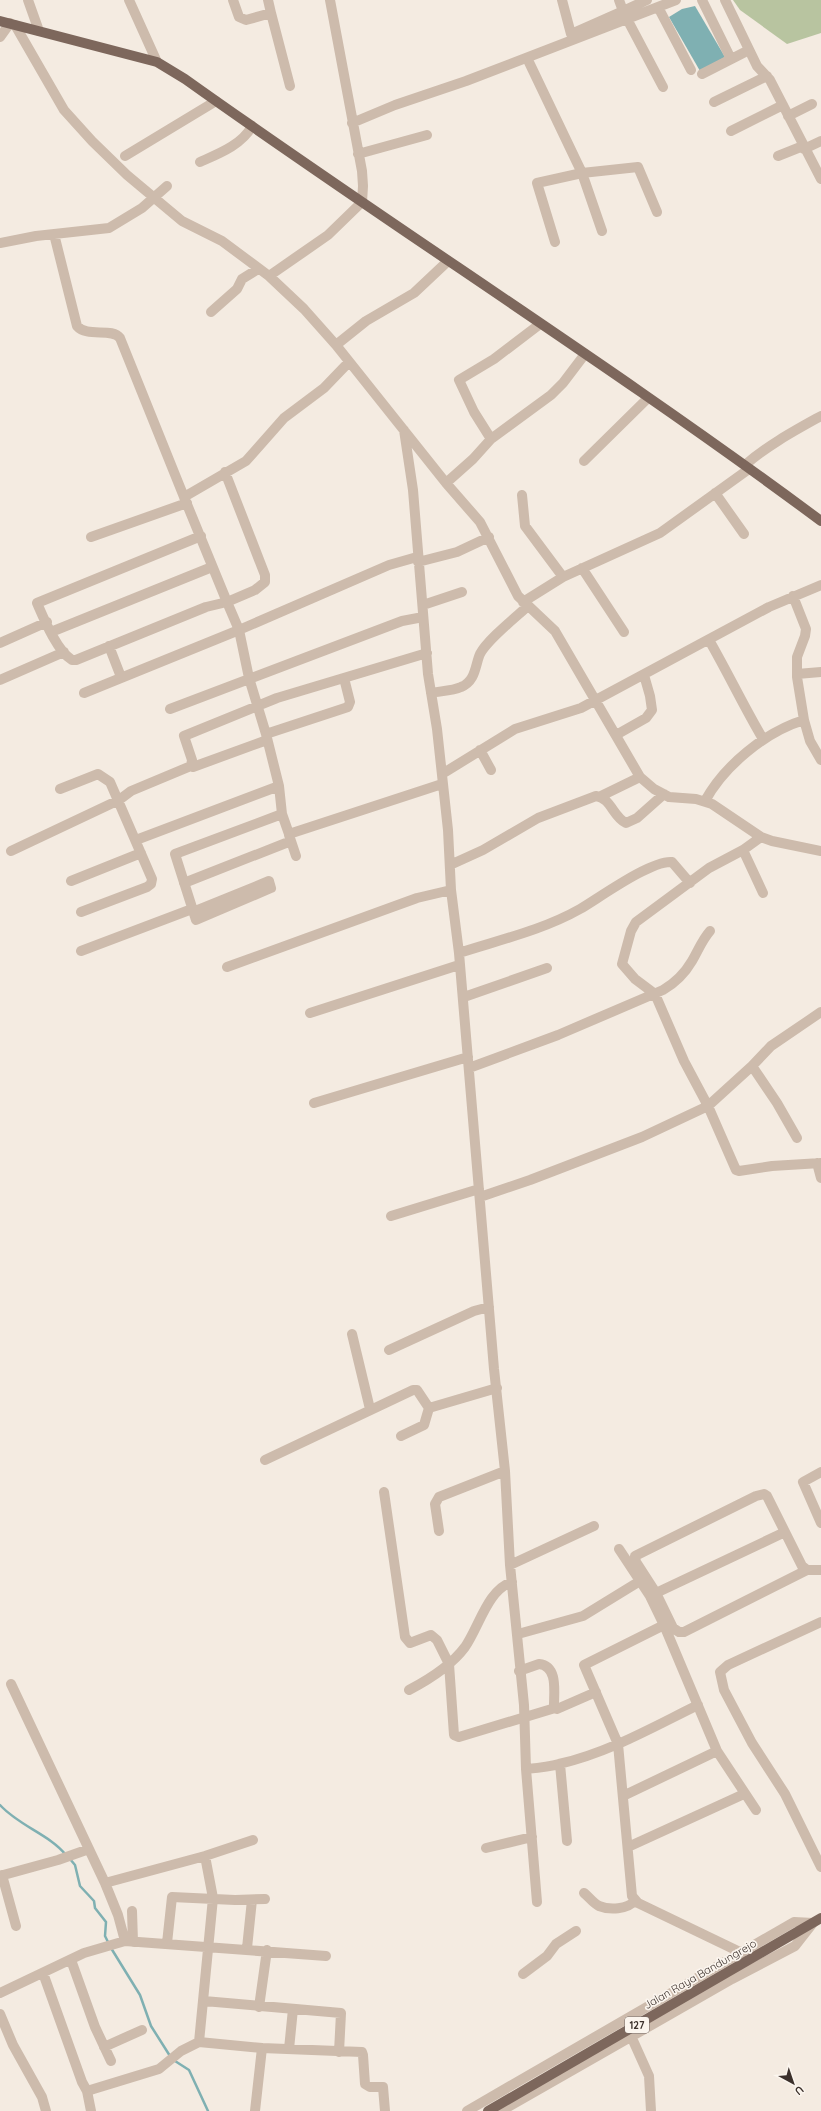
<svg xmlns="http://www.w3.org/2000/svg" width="821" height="2111" font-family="Quicksand,sans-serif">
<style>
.green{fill:#b8c4a0}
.water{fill:#7fb0b2}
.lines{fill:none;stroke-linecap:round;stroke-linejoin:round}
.stream{stroke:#7fb0b2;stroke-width:2.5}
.minor{stroke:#cdbbac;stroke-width:10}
.major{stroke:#7d675c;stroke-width:10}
.labels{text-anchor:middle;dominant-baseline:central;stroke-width:3.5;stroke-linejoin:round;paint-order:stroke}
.shield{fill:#fbf5ee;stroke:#756b66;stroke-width:1}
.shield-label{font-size:10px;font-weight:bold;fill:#3b302b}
.street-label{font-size:11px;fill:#3b302b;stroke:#fbf5ee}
</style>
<rect width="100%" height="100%" fill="#f4ebe1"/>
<path class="green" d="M 733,0 L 821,0 L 821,33 L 787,44 L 740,10 Z"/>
<path class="water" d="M 695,6 L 725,57 L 700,71 L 669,17 L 682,9 Z"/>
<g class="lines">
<path class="stream" d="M 0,1805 C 19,1826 49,1834 66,1855
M 70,1859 L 75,1865 L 80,1886 L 94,1901 L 95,1908 L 106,1922 L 105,1936 L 109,1944
M 111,1948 L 140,1995 L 151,2026 L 170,2056
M 175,2061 L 189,2070 L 208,2111"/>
<path class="minor" d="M 28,0 L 39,31
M 129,0 L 157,62
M 233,0 L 239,17 L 246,20 L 271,13 L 268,0
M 562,0 L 571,34 L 623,11 L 619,0
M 702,0 L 731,59
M 725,0 L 757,66 L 770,80 L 821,179
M 658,7 L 691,70
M 271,13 L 290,86
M 624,16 L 623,11 L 647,0
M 627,19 L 663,87
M 15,25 L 64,110 L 92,141 L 127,175 L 182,221 L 222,241 L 269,276 L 304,309 L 336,345 L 446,483 L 480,522 L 518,596 L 555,631 L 640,777 L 654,789 L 669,797 L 696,799 L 712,804 L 761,837 L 772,841 L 821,851
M 0,37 L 10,23
M 527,58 L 582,173 L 537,183 L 555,242
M 702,74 L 749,50
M 714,102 L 767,76
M 788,116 L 812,104
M 352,123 L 395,105 L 466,81 L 676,0
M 731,131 L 783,105
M 804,149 L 821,141
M 358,154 L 427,135
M 125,156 L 216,101
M 778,156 L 803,146
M 200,162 C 218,154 242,145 252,126
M 602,231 L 582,173 L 638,167 L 657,212
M 54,234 L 77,326 C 87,338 112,327 120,338 L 184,497
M 0,243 L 36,236 L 109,228 L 142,208 L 167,186
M 269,276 L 328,235 L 362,202 L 363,186 L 362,171 L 330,0
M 211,312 L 237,289 L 242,279 L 258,269
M 336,345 L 366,321 L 414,293 L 448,261
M 404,430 L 413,490 L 428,674 L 437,729 L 448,830 L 451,890 L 459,953 C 499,940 543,930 580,909 C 599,898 651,860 672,862 L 690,883
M 491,439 L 474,412 L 459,380 L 494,359 L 540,324
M 584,461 L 648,398
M 745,465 C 768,445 794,431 821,416
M 225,472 L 265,575 L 265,582 L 255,590 L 227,602 L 184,497 L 246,461 L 284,418 L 324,388 L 349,362
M 446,483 L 473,459 L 491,439 L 551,395 L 563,383 L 585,354
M 715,493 L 744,534
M 522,495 L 525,526 L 563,577
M 201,536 L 37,603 C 44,619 57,651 72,660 L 76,660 L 206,607 L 227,602 L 239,630 L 389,565 L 417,557
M 91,537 L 187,503
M 418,562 L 457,552 L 489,537
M 582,568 L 624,632
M 523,602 L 563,577 L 660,533 L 749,469
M 423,605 L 462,592
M 51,632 L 212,567
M 709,640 C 728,673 744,707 763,739
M 0,643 L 47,622
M 109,646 L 121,677
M 797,674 L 821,672
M 0,680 L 64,652
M 84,693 L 239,630 L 249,678 L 266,734 L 279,786 L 282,814 L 289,834 L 442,784
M 431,693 C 440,691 452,691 461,687 C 476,681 475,665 480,654 C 487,640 516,617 528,606
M 170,709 L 402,621 L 423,617
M 804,720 L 810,741 L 821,760
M 266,734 L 348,707 L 350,702 L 344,678
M 616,735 L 646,718 L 652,710 L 650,696 L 644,675
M 267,740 L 193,767 L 191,766 L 192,760 L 184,736 L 277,698 L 427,653
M 480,750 L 491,770
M 442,774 L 515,729 L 581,708 L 769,607 L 821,585
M 60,789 L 98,774 L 110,782 L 152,879 L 151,884 L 147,887 L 81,912
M 601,796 L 640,777
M 705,801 C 724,766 765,732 804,720 L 797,677 L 797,657 L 805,636 L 806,629 L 793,596
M 289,835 L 296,856
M 761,837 L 743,850 L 709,868 L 636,922 L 631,931 L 622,964 L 635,979 L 655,994 L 684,1061 L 708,1106 L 736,1170 L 739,1171 L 772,1166 L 821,1163
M 136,840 L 279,786
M 743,850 L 763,893
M 11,851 L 119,800 L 131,791 L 191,766
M 450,865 L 483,850 L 538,818 L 596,796 C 611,798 613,817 626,823 L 637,818 L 664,794
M 71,881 L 141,853
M 184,883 L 291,841
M 193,912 L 269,881 L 271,888 L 196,920 L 175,854 L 282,814
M 81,951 L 192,909
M 459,953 L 494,1369 L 505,1471 L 510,1565 L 524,1705 L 526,1769 L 537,1902
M 227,967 L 417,898 L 451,890
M 464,997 L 547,968
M 310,1013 L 459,965
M 752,1066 L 777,1103 L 797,1138
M 469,1068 L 558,1035 L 663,990 C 675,983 685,973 692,961 C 698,951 702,940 710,931
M 314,1103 L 468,1057
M 817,1163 L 821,1178
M 480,1197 L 530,1180 L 642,1137 L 708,1106 L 752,1066 L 771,1046 L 821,1012
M 391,1216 L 479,1189
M 352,1334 L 370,1409
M 389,1350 L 474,1311 L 489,1307
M 401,1436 L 424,1425 L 429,1408
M 265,1460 L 413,1390 L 417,1390 L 429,1408 L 497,1388
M 821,1472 L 803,1482 L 821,1523
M 384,1492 L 405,1637 L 410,1643 L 431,1635 L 437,1640 L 449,1664 L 454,1735 L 459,1737 L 555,1708
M 439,1531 L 435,1504 L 439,1497 L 505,1471
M 619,1549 L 650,1596 L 664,1625
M 510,1565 L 594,1526
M 807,1570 L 684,1632 L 679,1632 L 673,1628 L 656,1593 L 636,1562 L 635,1556 L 756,1496 L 764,1494 L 767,1496 L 802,1566 L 807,1570 L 821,1570
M 656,1593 L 785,1532
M 821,1622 L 728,1665 L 720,1672 L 724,1690 L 752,1743 L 785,1794 L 821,1867
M 518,1634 L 583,1616 L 640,1581
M 519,1671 L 539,1664 C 558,1666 554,1691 554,1705 L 557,1709 L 596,1692
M 11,1684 L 105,1883 L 118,1915 L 125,1941
M 409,1690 C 430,1679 451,1666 465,1647 C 479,1627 488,1589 512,1582
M 560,1764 L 567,1841
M 526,1769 C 537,1768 549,1767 559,1764 C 608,1753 653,1727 698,1705
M 623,1796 L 717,1751
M 628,1847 L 744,1794
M 486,1848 L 532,1837
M 2,1875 L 16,1926
M 0,1876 L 58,1860 L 89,1849
M 105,1883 L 205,1856 L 253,1840
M 584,1893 C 589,1897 593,1903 599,1906 C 609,1910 628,1910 635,1900
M 132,1911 L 133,1942
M 167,1943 L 172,1897 L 235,1900 L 265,1899
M 247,1948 L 252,1900
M 742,1953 L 638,1903 L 632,1896 L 618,1744 L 584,1665 L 664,1625 L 717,1751 L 756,1810
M 71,1960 L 95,2027 L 111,2061
M 43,1973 L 82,2082 L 87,2091 L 91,2111
M 523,1974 L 547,1956 L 556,1944 L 576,1931
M 0,1993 L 84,1953 L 125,1941 L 326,1956
M 204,2001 L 341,2013 L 339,2052
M 259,2007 L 267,1950
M 0,2014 L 13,2045 L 42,2097 L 46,2111
M 631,2036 L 649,2076 L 651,2111
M 199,2042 L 213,1898 L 205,1856
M 104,2047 L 142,2030
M 289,2049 L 293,2009
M 87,2091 L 159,2069 L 181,2051 L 199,2042 L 262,2048 L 362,2052 L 363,2055 L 365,2084 L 370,2087 L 383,2087 L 385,2111
M 255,2111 L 262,2048
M 467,2111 L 794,1922 L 813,1923
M 501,2111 L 732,1979 L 795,1946 L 813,1923"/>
<path class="major" d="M 0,21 L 157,62 L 185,79 C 395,229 614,367 821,521
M 488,2111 L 821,1918"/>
</g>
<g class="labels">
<rect class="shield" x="625" y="2017" width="24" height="16" rx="3"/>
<g class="shield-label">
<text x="637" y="2025">127</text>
</g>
<g class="street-label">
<text transform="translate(700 1974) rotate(-30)">Jalan Raya Bandungrejo</text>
</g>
</g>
<g transform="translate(793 2083) rotate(140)" stroke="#fbf5ee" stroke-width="3" paint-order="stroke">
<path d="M0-3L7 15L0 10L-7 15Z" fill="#3b302b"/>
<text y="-6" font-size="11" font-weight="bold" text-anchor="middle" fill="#3b302b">U</text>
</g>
</svg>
